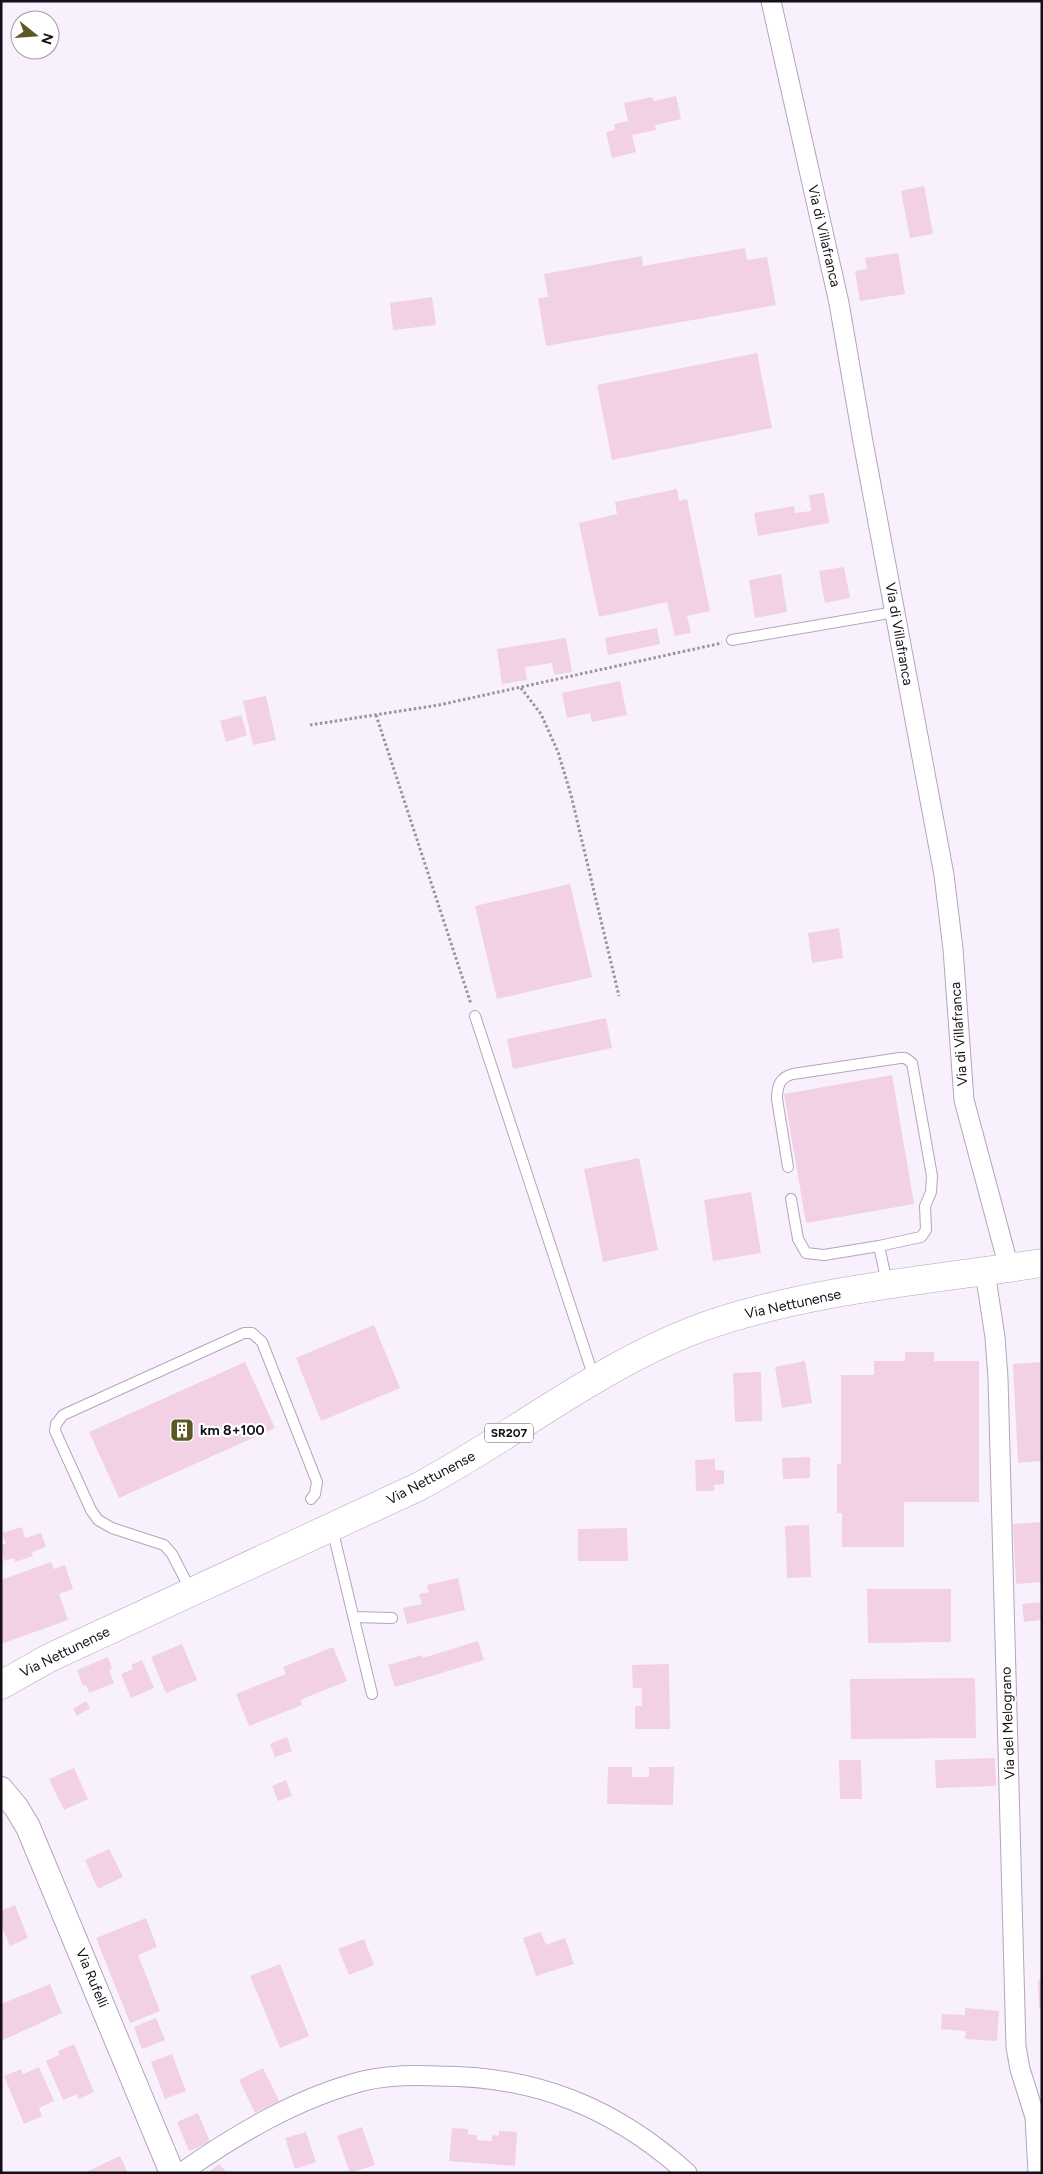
<svg xmlns="http://www.w3.org/2000/svg" width="1043" height="2174" font-family="Figtree,sans-serif">
<style>
.building{fill:#f1d1e3}
.lines{fill:none;stroke-linecap:round;stroke-linejoin:round}
.service-casing{stroke:#b4a4bf;stroke-width:12}
.minor-casing{stroke:#b4a4bf;stroke-width:21}
.tertiary-casing{stroke:#b4a4bf;stroke-width:26}
.primary-casing{stroke:#b4a4bf;stroke-width:29}
.path{stroke:#99939e;stroke-width:3;stroke-dasharray:2.5 2.5;stroke-linecap:butt}
.service{stroke:#fff;stroke-width:10}
.minor{stroke:#fff;stroke-width:19}
.tertiary{stroke:#fff;stroke-width:24}
.primary{stroke:#fff;stroke-width:28}
.labels{text-anchor:middle;dominant-baseline:central;stroke-width:4.5;stroke-linejoin:round;paint-order:stroke}
.shield{fill:#fff;stroke:#5b575e;stroke-width:1}
.shield-label{font-size:12px;font-weight:bold;fill:#150f19}
.street-label{font-size:14px;fill:#150f19;stroke:#fff}
.poi-label{font-size:14px;font-weight:bold;fill:#150f19;stroke:#fff;text-anchor:start}
</style>
<rect width="100%" height="100%" fill="#f8f1fd"/>
<path class="building" d="M 676,96 L 681,119 L 655,125 L 656,130 L 632,135 L 636,152 L 612,158 L 606,132 L 615,130 L 614,124 L 628,121 L 624,103 L 652,97 L 654,101 Z
M 924,186 L 933,234 L 910,238 L 901,191 Z
M 745,248 L 747,260 L 767,257 L 776,305 L 546,346 L 538,298 L 548,297 L 544,274 L 642,256 L 643,266 Z
M 898,253 L 905,294 L 860,301 L 855,271 L 867,269 L 865,258 Z
M 432,297 L 436,325 L 393,330 L 390,303 Z
M 757,353 L 772,428 L 612,460 L 597,385 Z
M 677,489 L 679,501 L 687,499 L 710,611 L 687,616 L 691,633 L 675,636 L 667,602 L 599,617 L 579,523 L 617,514 L 615,502 Z
M 824,493 L 829,523 L 758,536 L 754,513 L 794,506 L 795,513 L 811,511 L 809,495 Z
M 844,567 L 850,598 L 825,603 L 819,571 Z
M 781,574 L 787,612 L 755,618 L 749,580 Z
M 657,628 L 660,644 L 608,655 L 605,638 Z
M 566,638 L 572,672 L 554,675 L 552,663 L 525,667 L 527,680 L 502,684 L 497,649 Z
M 620,681 L 627,715 L 592,722 L 590,713 L 567,718 L 562,693 Z
M 266,696 L 276,740 L 253,745 L 243,701 Z
M 241,715 L 247,735 L 226,742 L 220,721 Z
M 570,884 L 592,977 L 497,999 L 475,906 Z
M 839,928 L 843,958 L 812,963 L 808,933 Z
M 606,1018 L 612,1048 L 513,1069 L 507,1039 Z
M 892,1075 L 914,1204 L 806,1223 L 784,1094 Z
M 639,1158 L 658,1250 L 603,1262 L 584,1169 Z
M 751,1192 L 761,1253 L 713,1261 L 704,1200 Z
M 374,1325 L 400,1388 L 321,1421 L 296,1358 Z
M 905,1352 L 934,1352 L 934,1361 L 979,1361 L 979,1502 L 904,1502 L 904,1547 L 842,1547 L 842,1513 L 837,1513 L 837,1464 L 841,1464 L 841,1375 L 874,1375 L 874,1361 L 905,1361 Z
M 805,1361 L 812,1403 L 782,1408 L 775,1367 Z
M 245,1362 L 275,1428 L 119,1498 L 89,1432 Z
M 1042,1362 L 1042,1461 L 1018,1463 L 1013,1364 Z
M 761,1372 L 762,1421 L 735,1422 L 733,1373 Z
M 810,1457 L 810,1478 L 783,1479 L 782,1458 Z
M 715,1459 L 715,1470 L 724,1470 L 724,1484 L 714,1485 L 714,1491 L 696,1491 L 695,1460 Z
M 1042,1522 L 1042,1582 L 1016,1584 L 1013,1524 Z
M 809,1525 L 811,1577 L 787,1578 L 785,1526 Z
M 22,1527 L 25,1538 L 41,1533 L 46,1547 L 32,1552 L 33,1556 L 15,1562 L 14,1558 L 4,1561 L 1,1545 L 6,1544 L 2,1533 Z
M 627,1528 L 628,1561 L 578,1561 L 578,1529 Z
M 51,1562 L 54,1569 L 65,1565 L 73,1589 L 59,1594 L 68,1620 L 1,1644 L 1,1580 Z
M 458,1578 L 465,1610 L 407,1624 L 403,1608 L 422,1604 L 419,1594 L 429,1592 L 427,1585 Z
M 867,1589 L 951,1589 L 951,1642 L 868,1643 Z
M 1042,1602 L 1042,1620 L 1024,1622 L 1022,1604 Z
M 478,1641 L 484,1660 L 395,1687 L 388,1665 L 422,1655 L 423,1658 Z
M 182,1644 L 197,1680 L 166,1693 L 151,1657 Z
M 333,1647 L 347,1681 L 300,1700 L 302,1705 L 249,1726 L 236,1694 L 286,1674 L 283,1667 Z
M 108,1657 L 112,1669 L 109,1670 L 114,1683 L 89,1693 L 86,1685 L 83,1686 L 77,1670 Z
M 142,1660 L 154,1688 L 131,1698 L 121,1674 L 133,1669 L 131,1665 Z
M 669,1664 L 670,1729 L 635,1729 L 635,1706 L 642,1706 L 642,1688 L 633,1688 L 632,1665 Z
M 975,1678 L 976,1738 L 851,1739 L 850,1679 Z
M 86,1701 L 90,1708 L 77,1716 L 73,1709 Z
M 287,1737 L 292,1751 L 275,1757 L 270,1744 Z
M 995,1758 L 996,1786 L 936,1788 L 935,1760 Z
M 839,1760 L 861,1760 L 862,1799 L 840,1799 Z
M 608,1767 L 632,1767 L 632,1777 L 649,1777 L 649,1767 L 674,1767 L 673,1805 L 607,1804 Z
M 74,1768 L 88,1799 L 64,1810 L 49,1779 Z
M 286,1780 L 292,1796 L 278,1801 L 272,1786 Z
M 109,1849 L 123,1877 L 98,1889 L 85,1860 Z
M 15,1905 L 28,1938 L 10,1946 L 1,1925 L 1,1911 Z
M 146,1918 L 157,1947 L 138,1955 L 160,2011 L 130,2023 L 96,1938 Z
M 541,1932 L 546,1945 L 565,1938 L 574,1964 L 536,1976 L 523,1938 Z
M 364,1939 L 374,1965 L 349,1975 L 338,1949 Z
M 280,1964 L 309,2036 L 280,2048 L 250,1976 Z
M 1042,1979 L 1042,2008 L 1039,2008 L 1038,1980 Z
M 50,1984 L 62,2013 L 1,2041 L 1,2004 Z
M 965,2008 L 999,2011 L 997,2041 L 965,2039 L 966,2031 L 941,2029 L 942,2014 L 965,2015 Z
M 156,2018 L 165,2040 L 142,2049 L 134,2027 Z
M 74,2044 L 94,2092 L 79,2099 L 77,2094 L 63,2100 L 46,2061 L 59,2055 L 58,2051 Z
M 172,2054 L 186,2091 L 165,2099 L 151,2062 Z
M 39,2067 L 54,2101 L 39,2108 L 42,2116 L 24,2124 L 4,2076 L 21,2069 L 23,2074 Z
M 263,2068 L 279,2101 L 255,2113 L 239,2080 Z
M 198,2113 L 210,2142 L 189,2151 L 177,2122 Z
M 362,2127 L 375,2165 L 350,2173 L 337,2136 Z
M 452,2128 L 468,2129 L 468,2134 L 477,2135 L 477,2140 L 492,2141 L 492,2135 L 499,2136 L 499,2131 L 517,2132 L 515,2166 L 449,2161 Z
M 306,2132 L 316,2162 L 295,2169 L 285,2138 Z
M 120,2156 L 128,2173 L 84,2173 Z
M 219,2164 L 227,2173 L 208,2173 Z"/>
<g class="lines">
<g class="service-casing">
<path id="service" d="M 732,640 L 895,612
M 475,1016 L 594,1378
M 788,1167 L 777,1099 C 777,1086 780,1077 793,1074 L 900,1058 L 905,1058 L 912,1063 L 932,1176 L 931,1192 L 925,1206 L 926,1230 L 921,1237 L 879,1246 L 887,1283
M 791,1199 L 798,1239 L 806,1253 L 824,1255 L 879,1246
M 332,1528 L 372,1694
M 191,1591 L 172,1554 L 164,1545 L 112,1528 L 98,1520 L 91,1510 L 55,1431 L 56,1424 L 63,1415 L 244,1333 L 252,1333 L 262,1342 L 317,1482 L 315,1494 L 311,1499
M 354,1617 L 392,1618"/>
</g>
<g class="minor-casing">
<path id="minor" d="M 771,1 L 839,303 L 863,442 L 944,875 L 953,949 L 964,1100 L 1009,1268
M 985,1272 L 995,1337 L 998,1378 L 1016,2047 L 1020,2069 L 1035,2117 L 1038,2173
M 181,2173 C 237,2134 297,2098 363,2081 C 388,2075 414,2075 439,2076 C 536,2076 615,2108 687,2173"/>
</g>
<g class="tertiary-casing">
<path id="tertiary" d="M 1,1789 L 16,1807 L 28,1827 L 172,2173"/>
</g>
<g class="primary-casing">
<path id="primary" d="M 1,1685 L 49,1658 L 418,1487 C 512,1437 597,1367 697,1329 C 803,1290 930,1280 1042,1263"/>
</g>
<path class="path" d="M 521,688 L 541,714 L 558,752 L 571,795 L 619,996
M 376,715 L 471,1004
M 310,725 L 439,705 L 722,643"/>
<use href="#service" class="service"/>
<use href="#minor" class="minor"/>
<use href="#tertiary" class="tertiary"/>
<use href="#primary" class="primary"/>
</g>
<defs>
<g id="building-square" transform="scale(1.25)"><rect x="-9" y="-9" width="18" height="18" rx="4" fill="#5c5724" stroke="#fff"/><path d="M-4-6H4V6H1V3H-1V6H-4ZM-2.5-4.3h1.7v1.8h-1.7ZM.8-4.3h1.7v1.8H.8ZM-2.5-1h1.7V.8h-1.7ZM.8-1h1.7V.8H.8Z" fill="#fff"/></g>
</defs>
<g fill-rule="evenodd">
<use href="#building-square" x="182" y="1430"/>
</g>
<g class="labels">
<rect class="shield" x="485" y="1423.5" width="48" height="19" rx="4"/>
<g class="shield-label">
<text x="509" y="1433">SR207</text>
</g>
<g class="street-label">
<text transform="translate(824 236) rotate(77)">Via di Villafranca</text>
<text transform="translate(899 634) rotate(80)">Via di Villafranca</text>
<text transform="translate(959 1034) rotate(-94)">Via di Villafranca</text>
<text transform="translate(793 1304) rotate(-12)">Via Nettunense</text>
<text transform="translate(431 1478) rotate(-28)">Via Nettunense</text>
<text transform="translate(65 1652) rotate(-26)">Via Nettunense</text>
<text transform="translate(1008 1723) rotate(-92)">Via del Melograno</text>
<text transform="translate(92 1978) rotate(67)">Via Rufelli</text>
</g>
<g class="poi-label">
<text x="200" y="1430">km 8+100</text>
</g>
</g>
<rect width="1043" height="2174" fill="none" stroke="#150f19" stroke-width="5"/>
<g transform="translate(35 35) rotate(107)"><circle r="24" fill="#ffffff" stroke="#a19fa3"/>
<path d="M0-4L9 19L0 12L-9 19Z" fill="#5c5724"/>
<text y="-8" font-size="14" font-weight="bold" text-anchor="middle" fill="#150f19">N</text>
</g>
</svg>
